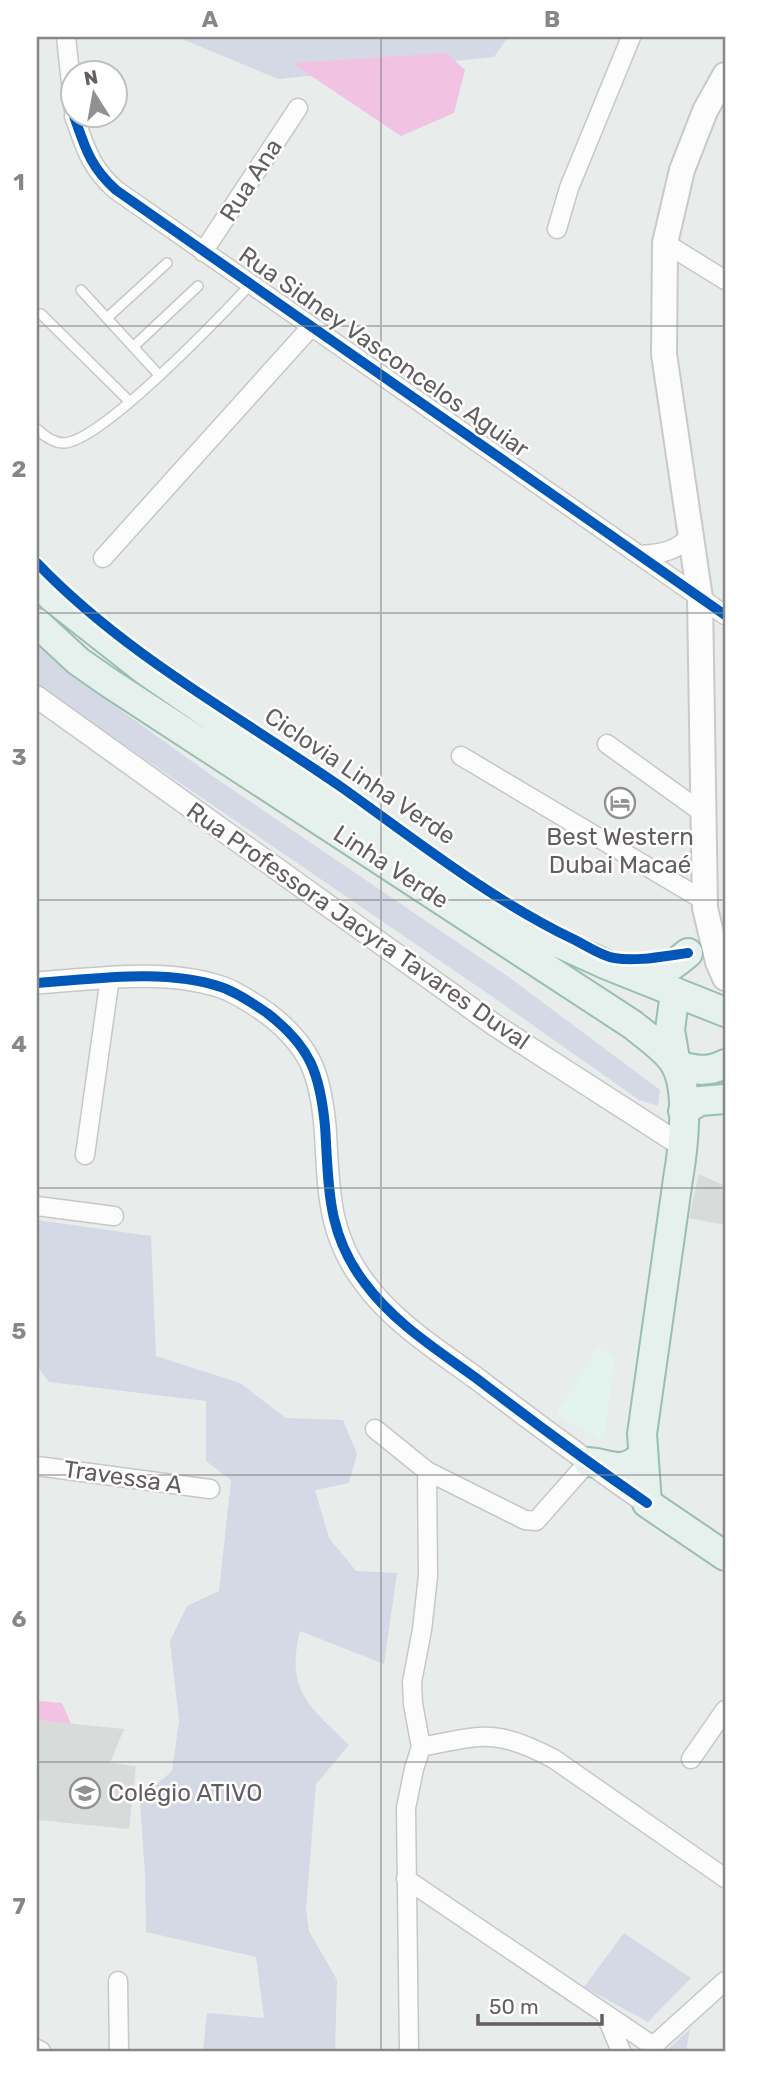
<svg xmlns="http://www.w3.org/2000/svg" width="762" height="2088" font-family="Rubik,sans-serif">
  <rect width="100%" height="100%" fill="#e8ecea"/>
  <!-- commercial -->
  <path fill="#e3f4ee" d="M597,1348L615,1356L604,1442L556,1414Z"/>
  <!-- education -->
  <path fill="#d7dcda" d="M699,1174L725,1186V1225L689,1218Z
    M37,1720L124,1729L110,1763L136,1766L129,1829L37,1820Z"/>
  <!-- green -->
  <path fill="#d5d9e6" d="M177,37H508L494,57L278,79Z
    M37,644L80,681L211,775L510,978L660,1090L658,1106L639,1100L490,995L37,685Z
    M37,1220L151,1236L156,1356L240,1383L286,1418L343,1420L357,1454L349,1483L315,1490L329,1538L356,1571L397,1573L384,1664L300,1631C285,1691 310,1707 349,1745L316,1784L306,1909L309,1931L337,1980L335,2051H203L207,2013L264,2018L256,1957L146,1932L145,1875L140,1799L172,1771L179,1721L170,1641L187,1606L219,1591L231,1480L206,1461V1401L49,1382L37,1366Z
    M624,1933L691,1978L648,2022L584,1987Z
    M690,2029L686,2051H666Z"/>
  <!-- water -->
  <path fill="#f1c2e2" d="M446,53L465,70L454,113L401,136L292,63Z
    M38,1701L62,1703L71,1724L37,1720Z"/>
  <g fill="none" stroke-linecap="round" stroke-linejoin="round">
    <!-- service casing -->
    <g stroke="#c7c7c7" stroke-width="12">
      <path id="service" d="M81,290L159,375
        M41,314L129,401
        M107,318L167,263
        M133,347L198,286
        M37,429C44,436 53,443 64,443C102,441 221,316 250,285"/>
    </g>
    <!-- minor casing -->
    <g stroke="#c7c7c7" stroke-width="21">
      <path id="minor" d="M66,37L74,111
        M74,116C85,147 90,167 116,190L725,615
        M557,229L569,188L631,37
        M665,243L725,280
        M203,252L298,108
        M639,555C660,554 677,552 692,534
        M103,558L311,327
        M607,744L703,813
        M461,756L705,901
        M85,1155L110,977
        M37,1206L114,1216
        M375,1429L427,1471L525,1520L536,1521L588,1462
        M37,1466L210,1489
        M421,1747C483,1735 496,1728 554,1759L725,1878
        M691,1759L725,1710
        M406,1879L653,2046
        M118,1981L119,2051
        M606,2016L621,2051
        M37,2049L41,2051
        M409,2051L406,1808L414,1769L421,1747L413,1704L412,1682L422,1630L428,1576L427,1471
        M650,2051L653,2046L725,1981"/>
    </g>
    <!-- tertiary casing -->
    <g stroke="#c7c7c7" stroke-width="24">
      <path id="tertiary" d="M37,697L496,1026L684,1147
        M37,983C95,979 165,968 221,987C236,992 254,1004 267,1013C310,1046 320,1073 325,1126C329,1185 326,1232 364,1282C393,1322 436,1349 476,1378C532,1421 589,1463 647,1503"/>
    </g>
    <!-- secondary casing -->
    <g stroke="#c9c9c9" stroke-width="28">
      <path id="secondary" d="M725,75L705,111L682,170L665,243L664,354L700,598L705,908L718,962L725,978"/>
    </g>
    <!-- trunk casing -->
    <g stroke="#99bfaf" stroke-width="32">
      <path id="trunk" d="M37,582L53,598L146,671L508,920L607,965L725,1012
        M37,623L78,661L108,682L633,1025C645,1035 670,1052 676,1066C690,1092 683,1150 678,1179L642,1434L647,1503L725,1556
        M634,972C661,975 668,970 688,953
        M675,992L670,1030L676,1065C694,1070 708,1073 725,1064
        M683,1111L700,1101L725,1099
        M588,1462C612,1464 622,1475 642,1456"/>
    </g>
    <!-- service -->
    <use href="#service" stroke="#fcfcfc" stroke-width="9"/>
    <!-- minor -->
    <use href="#minor" stroke="#fcfcfc" stroke-width="18"/>
    <!-- tertiary -->
    <use href="#tertiary" stroke="#fcfcfc" stroke-width="21"/>
    <!-- secondary -->
    <use href="#secondary" stroke="#fcfcfc" stroke-width="24"/>
    <!-- trunk -->
    <use href="#trunk" stroke="#e6f0ec" stroke-width="28"/>
    <!-- cycleway casing -->
    <g stroke="#fff" stroke-width="15">
      <path id="cycleway" d="M74,116C85,147 90,167 116,190L725,615
        M37,563C125,655 239,716 344,789C418,842 493,901 575,940C587,946 601,956 614,958C637,962 664,956 688,953
        M37,983C95,979 165,968 221,987C236,992 254,1004 267,1013C310,1046 320,1073 325,1126C329,1185 326,1232 364,1282C393,1322 436,1349 476,1378C532,1421 589,1463 647,1503"/>
    </g>
    <!-- cycleway -->
    <use href="#cycleway" stroke="#0057b8" stroke-width="10"/>
  </g>
  <!-- grid -->
  <path fill="none" stroke="#898688" stroke-width="2" stroke-opacity="0.55" d="M381,37V2051M37,326H725M37,613H725M37,900H725M37,1188H725M37,1475H725M37,1762H725"/>
  <!-- icons -->
  <defs>
    <g id="hotel-ring" transform="scale(1.575)"><circle r="9.5" fill="#fff" stroke="#929092" stroke-width="1.5"/><path d="M-6-4.5h1.5V1H6V5H4.5V3h-9V5H-6ZM-4 0a1.8 1.8 0 1 1 3.6 0ZM.5 0V-2.5h3Q6-2.5 6 0Z" fill="#929092"/></g>
    <g id="school-ring" transform="scale(1.575)"><circle r="9.5" fill="#fff" stroke="#929092" stroke-width="1.5"/><path d="M0-5L7-2L0 1L-7-2ZM-4 1L0 2.5L4 1V4Q0 6-4 4Z" fill="#929092"/></g>
  </defs>
  <g fill-rule="evenodd">
    <use href="#hotel-ring" x="620" y="803"/>
    <use href="#school-ring" x="85" y="1793"/>
  </g>
  <g text-anchor="middle" stroke-width="5" stroke-linejoin="round" paint-order="stroke">
    <!-- street labels -->
    <g font-size="24" fill="#645e62" stroke="#fff">
      <text transform="translate(251 180) rotate(-57)" y="8">Rua Ana</text>
      <text transform="translate(384 352) rotate(35)" y="8">Rua Sidney Vasconcelos Aguiar</text>
      <text transform="translate(360 776) rotate(34)" y="8">Ciclovia Linha Verde</text>
      <text transform="translate(391 867) rotate(33)" y="8">Linha Verde</text>
      <text transform="translate(358 926) rotate(35)" y="8">Rua Professora Jacyra Tavares Duval</text>
      <text transform="translate(123 1477) rotate(8)" y="8">Travessa A</text>
    </g>
    <!-- poi labels -->
    <g font-size="24" fill="#645e62" stroke="#fff">
      <text x="620" y="845">Best Western<tspan x="620" dy="28">Dubai Macaé</tspan></text>
      <text x="108" y="1801" text-anchor="start">Colégio ATIVO</text>
    </g>
  </g>
  <!-- border -->
  <rect width="762" height="2088" fill="none" stroke="#ffffff" stroke-width="77"/>
  <!-- north arrow -->
  <g transform="translate(94 94) rotate(349)"><circle r="33" fill="#ffffff" stroke="#c1bfc0" stroke-width="2"/>
  <path d="M0-5L12 26L0 18L-12 26Z" fill="#929092"/>
  <text y="-10" font-size="19" font-weight="bold" text-anchor="middle" fill="#645e62">N</text>
  </g>
  <!-- scale -->
  <path d="M478 2014v10h124v-10" fill="none" stroke="#645e62" stroke-width="3.5"/>
  <text x="489" y="2014" font-size="21" fill="#645e62" stroke="#ffffff" stroke-width="5" paint-order="stroke">50 m</text>
  <rect x="38" y="38" width="686" height="2012" fill="none" stroke="#898688" stroke-width="2.5"/>
  <g font-size="23" text-anchor="middle" font-weight="bold" fill="#898688">
    <text x="210" y="27">A</text>
    <text x="552" y="27">B</text>
    <text x="19" y="190">1</text>
    <text x="19" y="477">2</text>
    <text x="19" y="765">3</text>
    <text x="19" y="1052">4</text>
    <text x="19" y="1339">5</text>
    <text x="19" y="1627">6</text>
    <text x="19" y="1914">7</text>
  </g>
</svg>
